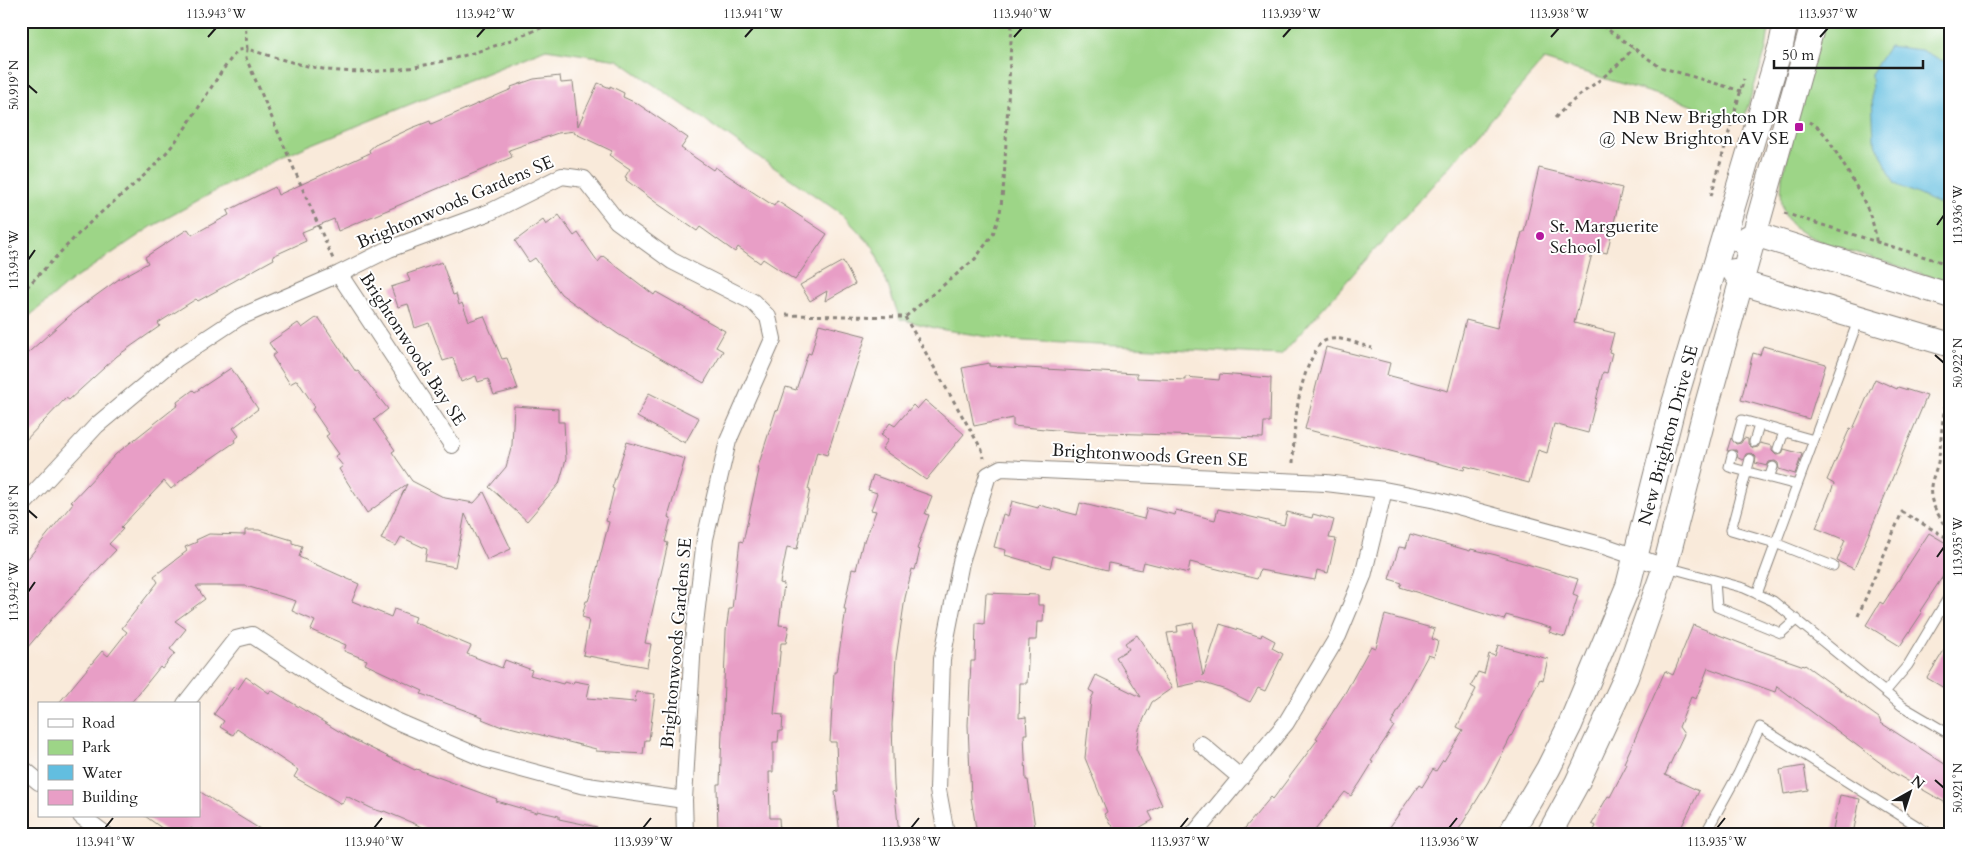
<svg xmlns="http://www.w3.org/2000/svg" width="1972" height="855" font-family="Cardo,serif">
  <rect width="100%" height="100%" fill="#fff"/>
  <filter id="ink" filterUnits="userSpaceOnUse"><feTurbulence type="fractalNoise" baseFrequency=".02" numOctaves="2"/><feDisplacementMap in="SourceGraphic" scale="10" xChannelSelector="R" yChannelSelector="G"/><feConvolveMatrix kernelMatrix="1 2 1 2 8 2 1 2 1" color-interpolation-filters="sRGB"/></filter>
  <filter id="wash" filterUnits="userSpaceOnUse"><feTurbulence type="fractalNoise" baseFrequency=".0096" numOctaves="4" result="noise"/><feDisplacementMap in="SourceGraphic" scale="20" xChannelSelector="R" yChannelSelector="G"/><feGaussianBlur stdDeviation="1.12" result="paint"/><feColorMatrix in="noise" values="0 0 0 0 0 0 0 0 0 0 0 0 0 0 0 0 0 1.4 0 .05"/><feComposite in="paint" operator="in"/></filter>
  <g filter="url(#wash)">
    <rect width="100%" height="100%" fill="#f9eada"/>
    <!-- green -->
    <path fill="#9dd587" stroke="#5c7852" d="M21,21H1770L1766,50L1743,121L1544,60L1281,355L1007,340L939,329L900,319L874,248L843,215L618,60L546,49L305,147L230,183L151,227L71,281L21,323Z
      M1823,21H1951V283L1820,241C1784,227 1779,214 1782,177Z"/>
    <!-- water -->
    <path fill="#62bee0" stroke="#3f6d7e" d="M1889,46L1921,50L1951,65V207L1939,204L1895,184L1874,139L1871,74Z"/>
    <g id="blocks">
      <!-- building -->
      <path fill="#e89ec6" d="M560,76L561,83L573,82L578,126L598,83L610,88V86L624,93L623,97L638,104L688,138L681,148L713,170L715,167L774,206L777,201L827,234L795,280L763,259L760,263L738,247L735,252L700,227L697,231L658,204L626,180L627,178L625,177L630,169L609,155L612,151L574,133L575,131L558,133L509,150L512,157L338,231L334,219L302,232L306,241L273,256L274,259L198,301L196,299L158,323L160,326L117,356L69,400L66,398L21,445V359L76,310L119,279L148,263L145,257L188,229L192,235L229,215L227,211L275,187L278,195L370,153L369,150L375,145L412,128L430,121L431,124L512,89L511,87L534,79Z
        M1539,168L1622,188L1607,253L1593,250L1574,323L1614,333L1609,352L1612,353L1607,373L1603,372L1588,433L1554,424L1547,453L1538,450L1529,483L1465,466L1464,470L1305,429L1326,347L1390,363L1387,375L1448,391L1466,320L1497,328L1522,232H1524Z
        M559,215L574,236L578,233L598,262L603,256L654,295L656,292L725,331L716,347L723,351L704,383L621,336L587,313L561,294L535,258L529,262L515,241L543,220L546,225Z
        M843,261L855,284L825,301L827,291L810,301L800,285Z
        M442,262L453,295L456,294L459,305L462,303L469,321L484,316L502,359L507,358L518,389L494,395L488,379L478,382L476,376L461,382L453,358L443,361L429,323L415,328L408,304L398,307L391,287L410,281L407,274Z
        M316,318H319L356,372L358,371L388,409L374,420L395,450L392,452L412,481L445,498L474,503L484,492L511,549L487,560L465,514L455,567L425,561L427,549L401,537L396,546L381,539L407,484L367,513L339,469L343,466L335,456L339,454L326,436L329,434L312,409L315,407L297,380L290,384L272,356L276,353L269,343L298,323L302,328Z
        M819,324L866,336L827,455L817,452L808,489L810,490L797,549L787,547L780,583L784,584L779,625L789,626L786,643H781L774,714L783,715L782,731H779L778,742H773V772H769L770,818H779L780,834L718,833L717,784H720L726,631L729,609H732L740,541L743,542L759,470H757L776,410L778,411L786,387L796,390L808,353L811,354Z
        M1763,346L1826,364L1809,419L1741,400L1753,353L1760,355Z
        M989,363V366L1137,374V378L1185,380V377L1219,380L1220,374L1271,378L1270,422H1264L1263,438L1077,432L1013,426V418L974,426L962,368Z
        M231,368L258,409L233,428L239,436L234,440L235,442L200,466L199,465L171,489L164,481L121,527L123,529L109,544L116,550L55,615L21,655V567L73,503L71,502L116,454L178,405L177,402L193,390L195,392Z
        M1875,379L1897,389L1898,387L1927,396L1854,569L1837,561L1845,540L1816,528L1834,484L1827,480L1850,428L1853,429Z
        M649,393L699,418L685,443L637,417Z
        M925,400L964,434L926,480L882,449L888,440L881,435L890,423L895,426L913,405L917,409Z
        M514,406L558,409V422H564L566,459L559,484L527,521L489,487L506,467L512,445Z
        M1731,438L1736,444L1741,443L1744,438L1748,439V444L1753,448L1758,447L1760,443L1772,446V451L1776,455L1782,454L1784,449L1802,454L1795,474L1779,469L1778,463L1775,461L1769,462L1767,466L1755,463L1756,457L1752,453L1746,454L1743,460L1738,458L1736,450L1727,451Z
        M627,442L685,459L668,517L671,518L665,542L668,543L645,643L651,644L647,667L583,655L589,619L582,617L586,601H588L591,592L609,522L606,521L614,489L612,488Z
        M873,475L932,496L925,514L929,515L917,549L920,550L915,570L912,569L905,598L896,658L892,725L894,785L899,834H840L835,792L838,791L836,742H830L834,672H836L846,609H844L852,569L856,570L863,541H865L876,511L871,510L877,493L868,490Z
        M1012,501L1038,508L1039,505L1077,515L1080,503L1144,519L1147,508L1175,515L1176,510L1215,520L1218,509L1284,525L1287,512L1312,518L1313,514L1334,520L1329,538L1336,539L1328,573L1317,570L1315,580L1260,570L1257,579L1190,562L1188,573L1144,562L1142,570L1109,563L1108,570L1053,556L1050,568L1005,555L1006,550L994,547L1003,514L1008,516Z
        M245,530H259L292,540V543L302,546L299,557L359,584L352,601L391,617L394,609L416,617L414,622L471,646L467,654L502,668L505,660L532,670L530,675L563,684L564,682L573,684L574,681L590,684L587,698L635,702L636,692L655,694L649,740H645L643,754L596,751V749L502,725V727L482,719L483,717L421,694L423,691L365,664L367,660L344,651L346,645L311,630L315,621L292,611L296,601L246,586H196L205,599L175,621L186,629L170,649L175,653L162,669L160,667L130,704H58L102,651L108,656L127,632L122,628L158,582L154,576L187,551L185,547L197,542L196,540L209,534L245,535Z
        M1929,533L1951,546V564L1920,611L1922,613L1900,646L1866,625L1880,602L1883,604Z
        M1410,534L1470,551L1471,549L1496,555L1578,579L1573,594L1578,596L1565,637L1549,632L1551,628L1506,615L1504,620L1400,587L1402,583L1389,579L1399,547L1406,548Z
        M986,593L1038,595V605H1044L1043,622H1037L1036,640H1029L1027,683H1020L1019,718L1026,717L1027,734H1024L1026,780H1028L1036,834H977L971,798L968,725L971,661H975L976,623L984,624Z
        M1385,615L1435,629L1432,639L1438,641L1434,657L1428,655L1391,724L1394,726L1371,761L1373,762L1360,783L1351,796L1345,792L1312,834H1240L1271,797L1273,799L1318,739L1316,738L1345,693L1371,646L1376,648Z
        M1193,623L1203,676L1220,624L1261,637L1262,634L1275,641L1272,648L1283,654L1265,691L1258,688L1250,702L1226,690L1201,682L1178,687L1167,633L1178,632L1177,626Z
        M1693,625L1758,650L1804,666L1805,665L1879,718L1881,723L1951,768V806L1894,773L1777,686L1775,692L1708,668L1696,699L1691,697L1679,727L1684,734L1665,775L1699,791L1678,834H1592L1596,826L1592,824L1608,796L1610,797L1627,764L1624,763L1665,671L1673,675Z
        M1137,635L1172,688L1152,702L1139,729L1136,749L1162,805L1149,812L1153,820L1128,834H1117L1104,814L1107,812L1085,758L1091,699L1094,693L1089,690L1096,675L1141,697L1116,657L1129,649L1125,643Z
        M1951,639V692L1927,678Z
        M1498,645L1548,659L1543,680L1540,679L1488,782L1456,834H1385L1419,785L1422,787L1433,769L1436,771L1443,760L1444,761L1463,730L1457,727L1476,689L1471,686L1478,672L1484,674L1489,654L1495,656Z
        M246,677L269,693L271,690L350,738L415,770L416,769L497,799L496,801L537,813V811L559,816V819L597,827L596,834H439L384,811L383,812L373,809L346,796L342,804L294,777L298,770L237,729L233,735L220,727L224,721L214,714L234,686L238,689Z
        M1804,766L1808,790L1784,794L1780,770Z
        M199,791L219,804L268,834H201L191,828L186,834H170L145,816H199Z
        M1840,795L1860,799L1853,834H1832Z"/>
    </g>
  </g>
  <g filter="url(#ink)">
    <use href="#blocks" fill-opacity="0" stroke="#8a837b" stroke-width="1"/>
    <g fill="none" stroke-linecap="round" stroke-linejoin="round">
      <!-- lane casing -->
      <g stroke="#8a837b" stroke-width="11">
        <path id="lane" d="M1737,438L1742,420L1814,440
          M1754,442L1759,425
          M1778,449L1784,432
          M1732,455L1729,467L1797,485
          M1750,459L1731,530L1775,543L1833,566
          M1769,478L1773,467
          M1667,567L1744,588L1773,601L1902,706L1951,735
          M1715,581L1717,607L1781,633L1797,619
          M1757,594L1859,318
          M1885,692L1908,665L1951,593
          M1705,834L1738,774L1760,727L1930,834"/>
      </g>
      <!-- street casing -->
      <g stroke="#8a837b" stroke-width="18">
        <path id="street" d="M339,274L452,445
          M21,507L97,425L176,359L238,318L339,274L389,249L490,212L562,176L584,179L617,221L672,261L753,302L768,317L773,339L728,441L705,539L693,641L684,800L685,834
          M185,704L236,639L252,635L336,690L394,720L485,759L581,785L684,800
          M1201,744L1241,778
          M21,767L39,782
          M81,816L105,834
          M946,834L938,790L942,659L961,562L988,475L1001,468L1326,483L1384,490L1436,500L1604,546L1665,567
          M1194,834L1286,723L1338,636L1363,576L1384,490"/>
      </g>
      <!-- secondary casing -->
      <g stroke="#8a837b" stroke-width="26">
        <path id="secondary" d="M1741,241L1755,234L1951,296
          M1734,271L1742,283L1951,345
          M1510,834L1548,769L1570,725L1628,586L1673,407L1781,45L1786,21
          M1549,834L1577,783L1626,677L1665,567L1704,415L1814,21"/>
      </g>
      <!-- path -->
      <path stroke="#8a837b" stroke-width="3" stroke-dasharray="4 4" stroke-linecap="butt" d="M245,21L247,49C274,57 301,66 329,70C406,79 487,52 557,21
        M1596,21L1660,67L1741,91
        M1555,118C1579,91 1612,76 1633,48
        M1809,122L1819,128L1827,137C1842,164 1877,213 1876,243
        M1711,196L1744,79
        M1784,213L1951,265
        M21,293C46,268 70,241 96,217C120,196 145,177 166,153C194,121 211,82 238,50L247,49L246,58L333,259
        M786,315L905,317L975,259L993,234L1000,213L1004,182L1012,21
        M905,317L982,450L984,458
        M1293,463C1294,423 1297,380 1319,345C1332,331 1357,344 1372,348
        M1949,539C1947,523 1933,512 1931,496C1929,484 1935,474 1938,462C1943,436 1940,415 1951,390
        M1858,616L1902,512L1951,540"/>
      <!-- lane -->
      <use href="#lane" stroke="#fff" stroke-width="9"/>
      <!-- street -->
      <use href="#street" stroke="#fff" stroke-width="16"/>
      <!-- secondary -->
      <use href="#secondary" stroke="#fff" stroke-width="24"/>
    </g>
  </g>
  <!-- ticks -->
  <path fill="none" stroke="#1c1c1c" stroke-width="2" d="M208,37L216,28M477,37L485,28M745,37L753,28M1014,37L1022,28M1283,37L1291,28M1551,37L1559,28M1820,37L1828,28M28,85L37,93M1937,225L1944,215M28,260L35,250M1935,355L1944,363M28,510L37,518M1937,557L1944,547M28,592L35,582M1935,780L1944,788M105,828L113,818M374,828L382,818M643,828L651,818M911,828L919,818M1180,828L1188,818M1449,828L1457,818M1717,828L1725,818"/>
  <!-- markers -->
  <g fill="#b5179e" stroke="#fff" stroke-width="2">
    <rect x="1794" y="122" width="10" height="10" rx="2.5"/>
    <circle cx="1540" cy="236" r="5"/>
  </g>
  <g text-anchor="middle" stroke-width="4" stroke-linejoin="round" paint-order="stroke">
    <!-- poi labels -->
    <g font-size="18" fill="#1c1c1c" stroke="#fff" text-anchor="end">
      <text x="1789" y="123">NB New Brighton DR<tspan x="1789" dy="21">@ New Brighton AV SE</tspan></text>
      <text x="1550" y="232" text-anchor="start">St. Marguerite<tspan x="1550" dy="21">School</tspan></text>
    </g>
    <!-- street labels -->
    <g font-size="18" fill="#1c1c1c" stroke="#fff">
      <text transform="translate(455 202) rotate(-23)" y="6">Brightonwoods Gardens SE</text>
      <text transform="translate(413 349) rotate(57)" y="6">Brightonwoods Bay SE</text>
      <text transform="translate(1668 435) rotate(-75)" y="6">New Brighton Drive SE</text>
      <text transform="translate(1150 455) rotate(3)" y="6">Brightonwoods Green SE</text>
      <text transform="translate(676 643) rotate(-85)" y="6">Brightonwoods Gardens SE</text>
    </g>
  </g>
  <!-- margin -->
  <rect width="1972" height="855" fill="none" stroke="#fff" stroke-width="55"/>
  <!-- legend -->
  <rect x="38" y="702" width="162" height="115" fill="#ffffff" stroke="#a4a4a4"/>
  <rect x="48" y="719" width="25" height="8" fill="#ffffff" stroke="#a4a4a4"/>
  <text x="82" y="728" font-size="15" fill="#1c1c1c">Road</text>
  <rect x="48" y="740" width="25" height="15" fill="#9dd587" stroke="#a4a4a4"/>
  <text x="82" y="752" font-size="15" fill="#1c1c1c">Park</text>
  <rect x="48" y="765" width="25" height="15" fill="#62bee0" stroke="#a4a4a4"/>
  <text x="82" y="778" font-size="15" fill="#1c1c1c">Water</text>
  <rect x="48" y="790" width="25" height="15" fill="#e89ec6" stroke="#a4a4a4"/>
  <text x="82" y="802" font-size="15" fill="#1c1c1c">Building</text>
  <!-- north arrow -->
  <g transform="translate(1910 792) rotate(39)" stroke="#ffffff" stroke-width="4" paint-order="stroke">
  <path d="M0-4L9 19L0 12L-9 19Z" fill="#1c1c1c"/>
  <text y="-8" font-size="14" font-weight="bold" text-anchor="middle" fill="#1c1c1c">N</text>
  </g>
  <!-- scale -->
  <path d="M1774 60v8h149v-8" fill="none" stroke="#1c1c1c" stroke-width="2.5"/>
  <text x="1782" y="60" font-size="15" fill="#1c1c1c" stroke="#ffffff" stroke-width="4" paint-order="stroke">50 m</text>
  <rect x="28" y="28" width="1916" height="800" fill="none" stroke="#1c1c1c" stroke-width="2"/>
  <g font-size="12" text-anchor="middle" fill="#1c1c1c">
    <text x="216" y="18">113.943°W</text>
    <text x="485" y="18">113.942°W</text>
    <text x="753" y="18">113.941°W</text>
    <text x="1022" y="18">113.940°W</text>
    <text x="1291" y="18">113.939°W</text>
    <text x="1559" y="18">113.938°W</text>
    <text x="1828" y="18">113.937°W</text>
    <text transform="translate(14 85) rotate(-90)" y="4">50.919°N</text>
    <text transform="translate(1958 215) rotate(-90)" y="4">113.936°W</text>
    <text transform="translate(14 260) rotate(-90)" y="4">113.943°W</text>
    <text transform="translate(1958 363) rotate(-90)" y="4">50.922°N</text>
    <text transform="translate(14 510) rotate(-90)" y="4">50.918°N</text>
    <text transform="translate(1958 547) rotate(-90)" y="4">113.935°W</text>
    <text transform="translate(14 592) rotate(-90)" y="4">113.942°W</text>
    <text transform="translate(1958 788) rotate(-90)" y="4">50.921°N</text>
    <text x="105" y="846">113.941°W</text>
    <text x="374" y="846">113.940°W</text>
    <text x="643" y="846">113.939°W</text>
    <text x="911" y="846">113.938°W</text>
    <text x="1180" y="846">113.937°W</text>
    <text x="1449" y="846">113.936°W</text>
    <text x="1717" y="846">113.935°W</text>
  </g>
</svg>
